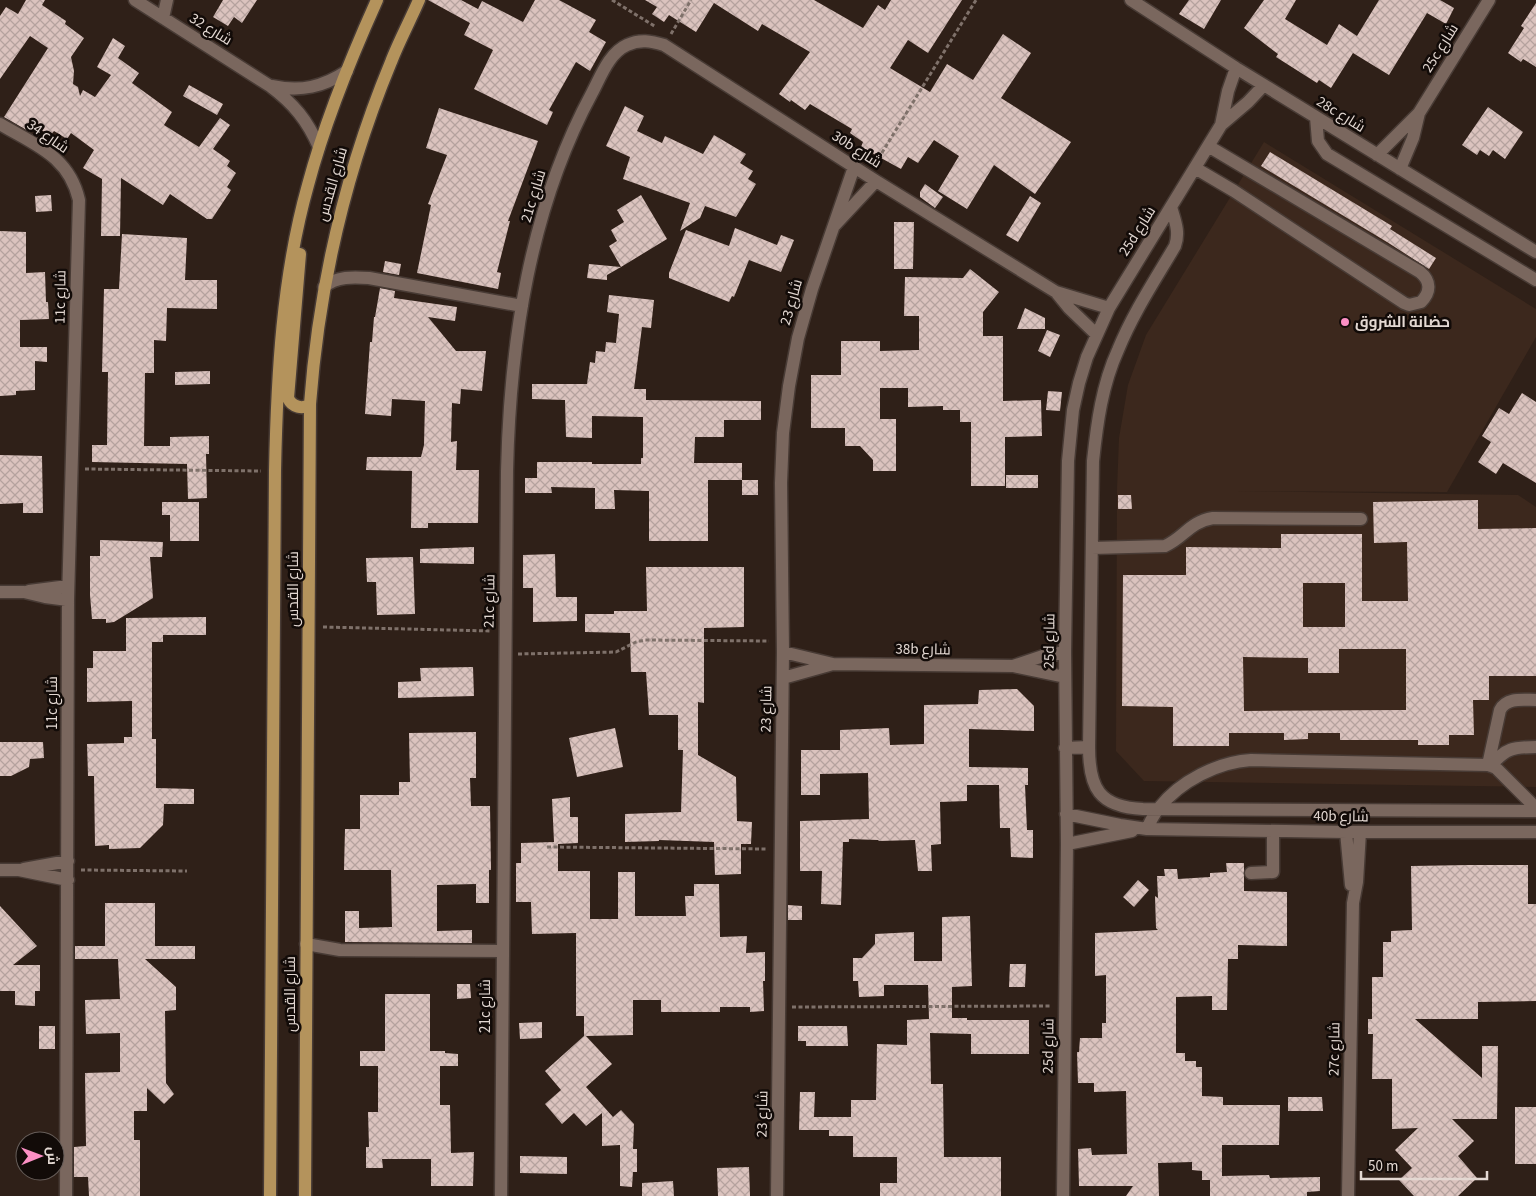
<svg xmlns="http://www.w3.org/2000/svg" width="1536" height="1196" font-family="'Source Sans 3',Cairo,sans-serif">
  <defs>
    <pattern id="building-cross-hatch" width="8" height="8" patternUnits="userSpaceOnUse" patternTransform="scale(1.25)"><rect width="8" height="8" fill="#dbc3be"/><path d="M0 0l8 8M0 8l8-8" fill="none" stroke="#b5a29e"/></pattern>
  </defs>
  <rect width="100%" height="100%" fill="#2f2018"/>
  <!-- built -->
  <path fill="#3c281d" d="M1264,142L1536,309V337L1447,492L1232,491L1518,495L1536,507V787L1144,781L1116,751L1117,490L1119,438L1128,385L1146,335Z"/>
  <!-- building -->
  <path fill="url(#building-cross-hatch)" fill-rule="evenodd" d="M26,0H45L42,5L66,21L65,24L84,38L71,57L74,71L73,84L78,87L80,96L83,90L95,97L111,75L97,67L113,38L125,46L118,58L139,73L132,83L172,112L164,125L199,147L220,118L230,125L213,149L230,161L227,166L236,173L227,187L231,190L212,219H207L170,194L163,205L121,178L120,236H101L102,179L83,168L94,150L71,133L67,139L54,131L50,136L34,125L30,132L4,117L48,48L30,36L0,79V16L6,7L18,14Z
    M223,0H257L242,23L234,17L228,26L213,17Z
    M428,0H461L478,9L482,1L523,22L535,0H559L596,20L589,32L606,42L590,71L576,62L549,110L553,112L547,125L474,89L493,50L464,35L470,23Z
    M645,0H814L863,28L878,5L885,10L891,0H962L928,53L908,40L890,68L930,92L947,64L973,80L1003,34L1031,53L1001,98L1071,142L1035,194L994,165L967,209L938,191L959,156L934,140L918,163L908,157L901,169L861,147L863,142L850,133L852,129L810,104L805,110L791,100L790,102L779,94L810,52L762,24L758,31L714,3L696,32L669,15L664,22L652,14L657,7Z
    M1189,0H1221L1204,29L1179,14Z
    M1264,0H1296L1285,19L1327,45L1339,24L1357,36L1379,0H1440L1454,8L1446,24L1427,13L1389,75L1353,53L1331,88L1319,80L1317,83L1276,57L1278,54L1244,28Z
    M1536,3V67L1523,59L1521,62L1508,53L1524,28L1521,26Z
    M189,85L223,104L217,115L183,96Z
    M625,106L644,116L637,131L662,143L665,136L703,154L714,135L746,154L740,163L753,171L748,179L756,184L736,217L705,206L700,218L680,231L690,203L623,179L630,157L606,146Z
    M1488,107L1523,132L1505,159L1493,150L1489,156L1480,150L1477,155L1462,145Z
    M439,108L538,141L508,221H510L497,272L501,273L498,289L417,273L431,205L428,204L447,155L426,148Z
    M1270,152L1392,226L1390,229L1436,258L1429,269L1387,242L1261,166Z
    M925,184L943,197L935,208L920,197V192Z
    M51,195L52,211L36,212L35,196Z
    M641,195L667,239L621,267L609,246L617,241L611,230L624,222L617,210Z
    M1030,196L1041,203L1018,242L1006,235Z
    M894,222H914L913,269H894Z
    M735,228L777,245L781,235L794,240L781,272L749,260L734,297L732,296L729,302L669,278V273L686,230L729,246Z
    M0,231L26,232V273L45,272L46,302H48L49,319L20,320V347H47V362L35,361V390L16,391V395L0,396Z
    M122,234L187,238L185,280H217V309L167,308L166,341L154,340V373H145L144,446H170V437L209,436V454H206L207,498L188,499L187,464L92,462V445H107L108,372H102L104,289H119Z
    M385,261L401,264L399,275L383,272Z
    M589,264L621,267L607,275V280L587,278Z
    M970,269L999,292L983,312V336H1003V401L1041,400L1042,436L1005,437V486H971V422H960V410H943V406L908,407V388H880V419H896V471H873V460L860,446H845V428H811V375H841V341H880V351L919,350V316H904L905,277L963,278Z
    M380,288L395,291L394,298L457,307L455,321L428,317L456,351H486L482,391L461,389L460,404L452,403L451,442L457,441L456,470H479L478,523H428V528H411L412,471L366,470L367,457H421L424,445L425,401L392,399L391,416L365,414L370,342H372L374,317H375Z
    M609,295L654,300L651,328L642,327L634,389H646V400L761,401V420H724V437H695L694,463H742V480H708V541H649V491L614,490L615,509H595V488L551,487L552,493H525V478H537V462H592V464H641V458H643V417L592,416V438L566,437L565,400L532,399V384H587L590,362L595,363L596,351L605,352L606,342L616,343L619,314L607,312Z
    M1025,308L1045,318V329H1017Z
    M1047,330L1060,335L1050,357L1038,351Z
    M210,371V384L175,385V372Z
    M1048,391L1062,392L1060,411L1046,410Z
    M1522,393L1536,402V483L1503,463L1496,474L1478,462L1491,442L1482,436L1499,408L1509,414Z
    M0,455L42,456L43,513H23V503L0,504Z
    M1006,475H1038V488H1006Z
    M742,480H758V495H742Z
    M1118,495H1131L1132,509H1118Z
    M1478,500V529L1536,528V676H1489V700H1473L1474,735H1449V745H1418V740H1340V733H1308V739L1284,740V733H1229V746H1173V707L1122,706L1123,575H1186V547L1281,548V534H1362V601H1408L1407,542L1374,543L1373,502ZM1303,583H1345V627H1303ZM1339,649H1406V710L1244,711L1243,657L1308,658V673H1339Z
    M162,502H199V541H170V515H162Z
    M100,540L163,542L162,557H150L153,598L114,622L106,623V619H92L90,595V556H100Z
    M474,547V564L420,563V549Z
    M555,554L556,597H577V621L533,622V588H523V555Z
    M413,557L415,614L377,615L376,582H367L366,558Z
    M646,567H744V627L704,628V703L698,702V755L736,777L737,821L752,822L751,844H741V874L715,875L714,842L659,840V841L625,842V814L681,812L683,750H678V715H649L646,672H631L630,633L585,632V614H614V611H647Z
    M206,617V635H163V642H152V739H156V788L194,789V804H164L163,825L140,848L109,849V845L95,846L94,776H88L87,744L124,743V737H132V701L87,702V668H93V651H126V618Z
    M473,667L474,696L398,698V682L421,681L420,668Z
    M1017,689L1034,706V731L969,729V767L1028,768V785H1025L1027,830H1033V858L1011,857L1010,828H1000L999,785H967V801L940,802L941,844L931,845L932,871H918L915,840L879,841L878,840L849,839V842H843L841,905L821,904L822,871H800V821L869,819L868,773L820,774V795H801V750H840V730L889,728L890,745L924,744V705L978,704L979,690Z
    M615,728L623,767L577,777L569,738Z
    M476,732V778H470L471,806H490L491,870H489V903H476V884L437,885V931L472,930V943L345,942V911H359V928L392,927L391,870H344L345,829H360V795H399V782H410L409,733Z
    M0,742H43L44,758L30,759L29,767L11,776H0Z
    M570,797V817H578V843L558,844V871H590V919H618V872H635V916H686L685,896H694V884H719L720,937L747,936L746,953L765,952V981H763L764,1011L750,1012V1007H720V1012H661V1000H633V1035L586,1036L612,1064L586,1087L613,1117L621,1110L634,1124L633,1149H637V1172H633L632,1187L620,1186V1145L602,1146V1113L586,1126L574,1113L562,1124L545,1104L561,1090L545,1071L584,1036V1016H576V933L532,934L531,902H516V863H521V843L554,842L552,799Z
    M1226,863H1244V891L1287,892V946L1238,945V959H1228L1227,1010H1212V996L1176,997V1053H1185V1061H1196V1067H1202V1096L1223,1097V1105H1280L1279,1145H1222V1176L1269,1175L1270,1178L1320,1177V1191L1307,1192V1196H1210V1180H1202V1171L1192,1170V1162L1158,1163L1159,1196H1126L1133,1186H1079L1078,1149L1091,1148L1092,1155L1127,1154L1126,1091L1094,1092V1083H1078L1077,1052H1079L1080,1038H1102V1023H1106V975L1095,976V933L1158,930L1156,928L1155,896L1158,898L1157,876H1165L1164,869H1177L1178,879L1210,877V873L1227,872Z
    M1469,865H1528V904H1536V1001L1478,1002V1019H1415L1482,1078V1046H1498L1497,1119H1452L1474,1141L1458,1156L1477,1178L1458,1196H1414L1399,1180L1412,1168L1395,1150L1418,1128L1392,1129V1079H1372L1373,1034H1368V1019H1372V977H1383V942H1391V931L1412,930L1411,866Z
    M1138,880L1149,890L1134,907L1123,897Z
    M105,903H155V946H195V959H145L176,987V1010L165,1011L166,1083L174,1094L164,1104L147,1088V1111H134V1140H140V1196H89L88,1177H74V1147L86,1146L85,1073L120,1072V1033L86,1034L85,1000L120,999L118,959H75V946H105Z
    M788,905L802,906V920H788Z
    M0,906L37,946L13,965H40V991H35V1006L15,1005V991H0Z
    M970,916L972,986L952,987V1018H967V1020H1029V1054H971V1034L930,1033L931,1084H943L944,1157H1001V1196H880V1183H897V1157H853V1136H829V1130H799L800,1092H815L814,1117H851V1100H876L877,1044L907,1045V1020L929,1019L928,985H884V996L859,997L858,981H853V958H862L875,944V934L914,932V961H942V917Z
    M1010,964H1026L1025,987H1009Z
    M457,984H470L471,998L457,999Z
    M385,994H430V1051H445V1053L458,1054V1066H440V1105H450L451,1153L474,1152L473,1186H431V1159H382L383,1168H366V1147H369L368,1112H378V1066H360V1051H385Z
    M542,1022V1038L520,1039L519,1023Z
    M39,1026H55V1049H39Z
    M798,1026H847L848,1046H806V1041H798Z
    M1288,1097H1322L1323,1111H1288Z
    M1515,1107H1536V1164H1515Z
    M520,1156L567,1157V1174L520,1173Z
    M749,1167L750,1196H718L717,1168Z
    M673,1181L674,1196H642V1183Z"/>
  <g fill="none" stroke-linecap="round" stroke-linejoin="round">
    <!-- minor casing -->
    <g stroke="#483b35" stroke-width="15">
      <path id="minor" d="M135,0L270,86C294,104 307,120 319,147
        M1131,0L1236,68L1536,252
        M163,18L167,0
        M273,86C301,92 323,87 347,71
        M1316,117L1318,141L1327,154L1536,280
        M0,124C35,145 69,156 79,200L68,600L66,1196
        M1221,125L1248,102L1264,85
        M1377,155L1419,113L1489,0
        M1195,168L1234,191L1404,303L1409,305L1421,302C1431,292 1431,281 1420,272L1208,146
        M1400,169L1413,138L1419,113
        M1171,207C1175,221 1180,232 1175,246C1155,280 1133,313 1118,350C1102,385 1097,423 1093,461L1089,747C1089,788 1099,807 1143,809L1536,811
        M835,225L876,181
        M324,287C336,276 354,277 369,278L522,306
        M1056,292L1069,308L1096,334
        M1092,548L1165,546C1185,537 1189,522 1213,518L1361,519
        M29,591L68,586
        M0,592H24L45,597L68,600
        M783,652L833,664L1013,666L1065,677
        M1013,666L1043,656L1065,652
        M783,678L833,664
        M1065,748L1089,747
        M1488,765L1500,710C1507,697 1523,700 1536,700
        M1491,766C1505,748 1514,747 1536,747
        M1066,814L1120,825L1147,829L1346,832H1536
        M1147,829C1150,822 1154,814 1159,808C1180,781 1218,762 1251,760L1488,765L1496,768L1536,808
        M1346,832L1351,885
        M1067,844L1132,831
        M24,869L68,861
        M0,870H19L68,880
        M1251,873L1273,872V831
        M306,944L340,950L502,951
        M501,1196L507,471C510,341 530,208 592,93C601,76 609,53 627,45C640,39 651,41 664,45L876,181L1056,292L1109,308
        M777,1196L783,652L781,483L783,433L789,386L798,338L812,289L854,167
        M1063,1196L1067,844L1065,652L1068,461L1073,410L1079,383L1087,357L1109,308L1221,125L1228,91L1236,68
        M1348,1196L1353,903L1357,882L1360,832"/>
    </g>
    <!-- major casing -->
    <g stroke="#483b35" stroke-width="15">
      <path id="major" d="M300,254L288,398C292,407 303,410 310,404
        M270,1196L275,471C277,375 282,277 308,185C325,121 350,60 377,0
        M305,1196L310,404C319,284 345,173 391,62C399,41 410,21 419,0"/>
    </g>
    <!-- path -->
    <path stroke="#7f716a" stroke-width="3" stroke-dasharray="4 2.5" stroke-linecap="butt" d="M612,0L656,27
      M671,34L691,0
      M875,164L976,0
      M85,469L261,471
      M323,627L491,631
      M518,654L616,652L636,642L645,640L769,641
      M547,847L768,849
      M81,870L187,871
      M792,1007L1051,1006"/>
    <!-- minor -->
    <use href="#minor" stroke="#7a675e" stroke-width="12"/>
    <!-- major -->
    <use href="#major" stroke="#b4935c" stroke-width="12"/>
  </g>
  <!-- markers -->
  <circle fill="#fb8fc4" stroke="#120b08" stroke-width="2" cx="1345" cy="322" r="5"/>
  <g text-anchor="middle" stroke-width="5" stroke-linejoin="round" paint-order="stroke">
    <!-- street labels -->
    <g font-size="15" fill="#e3d8d2" stroke="#120b08">
      <text transform="translate(211 29) rotate(32)" y="5">شارع 32</text>
      <text transform="translate(1440 48) rotate(-58)" y="5">25c شارع</text>
      <text transform="translate(1341 114) rotate(32)" y="5">28c شارع</text>
      <text transform="translate(48 136) rotate(35)" y="5">شارع 34</text>
      <text transform="translate(857 149) rotate(33)" y="5">30b شارع</text>
      <text transform="translate(332 184) rotate(-74)" y="5">شارع القدس</text>
      <text transform="translate(533 196) rotate(-73)" y="5">21c شارع</text>
      <text transform="translate(1137 231) rotate(-58)" y="5">25d شارع</text>
      <text transform="translate(60 297) rotate(-89)" y="5">11c شارع</text>
      <text transform="translate(791 302) rotate(-74)" y="5">شارع 23</text>
      <text transform="translate(293 589) rotate(-90)" y="5">شارع القدس</text>
      <text transform="translate(489 601) rotate(-89)" y="5">21c شارع</text>
      <text transform="translate(1049 641) rotate(-89)" y="5">25d شارع</text>
      <text transform="translate(923 649) rotate(1)" y="5">38b شارع</text>
      <text transform="translate(52 703) rotate(-90)" y="5">11c شارع</text>
      <text transform="translate(766 709) rotate(-89)" y="5">شارع 23</text>
      <text transform="translate(1341 816) rotate(1)" y="5">40b شارع</text>
      <text transform="translate(290 994) rotate(-90)" y="5">شارع القدس</text>
      <text transform="translate(485 1006) rotate(-90)" y="5">21c شارع</text>
      <text transform="translate(1048 1046) rotate(-89)" y="5">25d شارع</text>
      <text transform="translate(1334 1049) rotate(-89)" y="5">27c شارع</text>
      <text transform="translate(762 1114) rotate(-89)" y="5">شارع 23</text>
    </g>
    <!-- poi labels -->
    <g font-size="15" font-weight="bold" fill="#e3d8d2" stroke="#120b08" text-anchor="start">
      <text x="1355" y="327">حضانة الشروق</text>
    </g>
  </g>
  <!-- north arrow -->
  <g transform="translate(40 1156) rotate(89)"><circle r="24" fill="#120b08" stroke="#665d59"/>
  <path d="M0-4L9 19L0 12L-9 19Z" fill="#fb8fc4"/>
  <text y="-8" font-size="14" font-weight="bold" text-anchor="middle" fill="#e3d8d2">ش</text>
  </g>
  <!-- scale -->
  <path d="M1361 1171v8h126v-8" fill="none" stroke="#e3d8d2" stroke-width="2.5"/>
  <text x="1368" y="1171" font-size="15" fill="#e3d8d2" stroke="#120b08" stroke-width="4" paint-order="stroke">50 m</text>
</svg>
